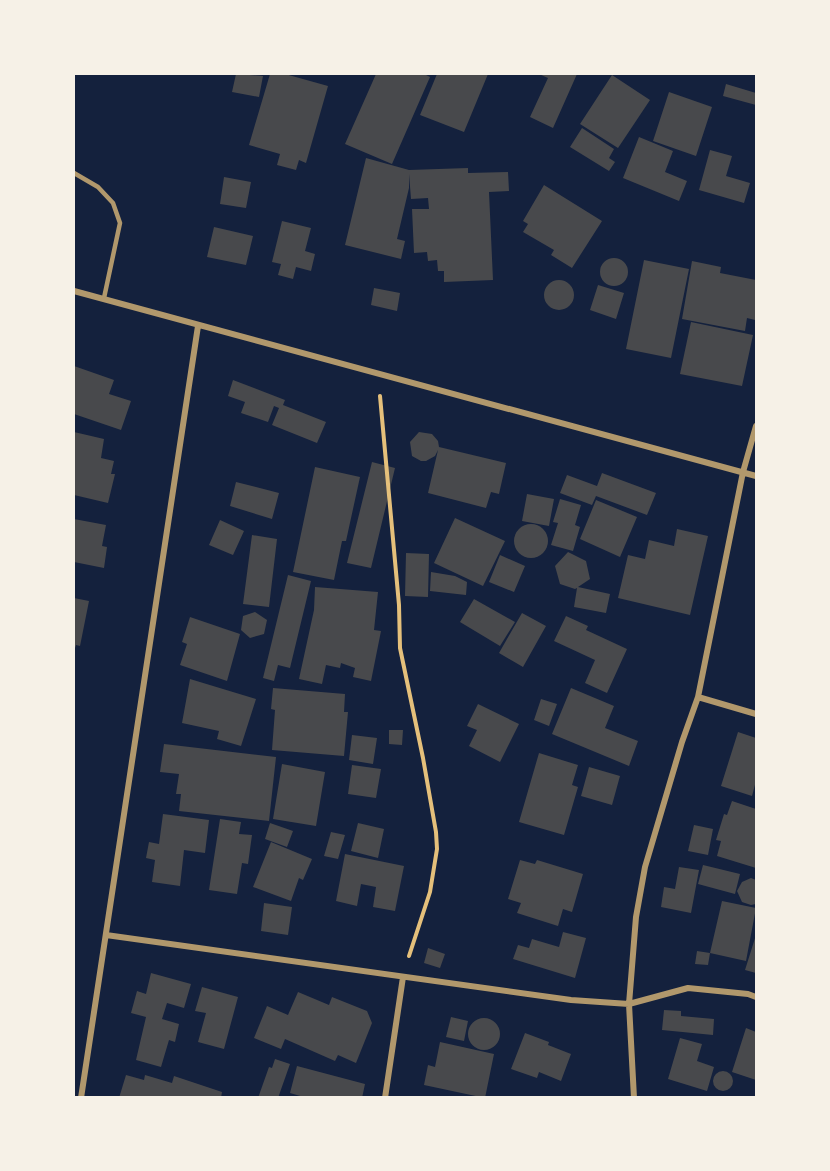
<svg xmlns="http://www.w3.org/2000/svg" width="830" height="1171" font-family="'Times New Roman',serif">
  <rect width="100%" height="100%" fill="#14213d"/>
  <!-- building -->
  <path fill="#48494c" d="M236,74L263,76L259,97L232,92Z
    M270,74H285L328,86L306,163L299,160L296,170L277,165L280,154L249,145Z
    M376,74H426V75L430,77L392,164L345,144Z
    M437,74H488L464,132L420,115Z
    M539,74H577L553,128L530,117L548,78Z
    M612,75L650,100L618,148L580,124Z
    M726,84L756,93V105L723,96Z
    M669,92L712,107L696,156L653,141Z
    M582,128L614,149L609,158L615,162L609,171L570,147Z
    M639,137L673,151L665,172L687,181L679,201L623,178Z
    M710,150L732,156L726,176L750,183L744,203L699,190Z
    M366,158L409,170L468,168V173L508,172L509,191L489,192L493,280L444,282V271H438L437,260L428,261L427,252L414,253L412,209H429L428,198L411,199L409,174V188L397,239L405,241L401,259L345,245Z
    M224,177L251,182L246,208L220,204Z
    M544,185L602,221L572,268L551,255L554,250L523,232L528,224L523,221Z
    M282,221L311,228L305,251L315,254L311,271L296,267L293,279L278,275L281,264L272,262Z
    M214,227L253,236L246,265L207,257Z
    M600 272a14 14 0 1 1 28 0a14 14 0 1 1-28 0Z
    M644,260L689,269L671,358L626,349Z
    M692,261L721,267L720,273L756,280L755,320L747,318L745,331L682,319Z
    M544 295a15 15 0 1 1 30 0a15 15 0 1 1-30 0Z
    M598,285L624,293L616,319L590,310Z
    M374,288L400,293L397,311L371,305Z
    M691,322L753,335L742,386L680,374Z
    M74,366L114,380L109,394L131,401L121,430L74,414Z
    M233,380L285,400L283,405L326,422L317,443L272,425L279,408L274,406L268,422L241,413L245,402L228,396Z
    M74,432L104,439L101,458L114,461L111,474H115L108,503L74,495Z
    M419,432L432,434L438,441L439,447L506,463L499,494L491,492L486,508L428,493L438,450L435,456L426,461H421L412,456L410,442Z
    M372,462L395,468L371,568L347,563Z
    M315,467L360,477L346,541H342L334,580L293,572Z
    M602,473L656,493L647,515L596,496L592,505L560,493L567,475L597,486Z
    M236,482L279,493L272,519L230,506Z
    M527,494L554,499L549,526L522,521Z
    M560,499L581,505L575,525L580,527L573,551L551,545L558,523L553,522Z
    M596,500L637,517L620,557L580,539Z
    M455,518L505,541L483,586L434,563Z
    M74,519L106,525L102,546L107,547L104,568L74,562Z
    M220,520L244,531L233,555L209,545Z
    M514 541a17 17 0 1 1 34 0a17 17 0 1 1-34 0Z
    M677,529L708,536L690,615L618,598L628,555L645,559L649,540L674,546Z
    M252,535L277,539L269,607L243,604Z
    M568,552L586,561L590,579L578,587L610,594L606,613L574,607L577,588L575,589L560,584L555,566Z
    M406,553L429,554L428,597L405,596Z
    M500,555L525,566L514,592L489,582Z
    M431,572L455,576L467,582L466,595L430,591Z
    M288,575L311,581L290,668L278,665L274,681L263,678Z
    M315,587L378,592L374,630L381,631L371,681L353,677L355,668L341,663L340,668L326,665L322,684L299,679L314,610Z
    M74,598L89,601L80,646L76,645L74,651Z
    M474,599L515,622L500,646L460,622Z
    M255,612L267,620L264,634L250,638L241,630L243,616Z
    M522,613L546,626L523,667L499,653Z
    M566,616L588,626L586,630L627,649L607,693L585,683L595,660L554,641Z
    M190,617L240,634L227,681L180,665L187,644L182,642Z
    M190,679L256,699L241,746L217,739L219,731L182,723Z
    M273,688L345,694L344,712H348L344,756L272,750L275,710L271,709Z
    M571,688L614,706L605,728L638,741L629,766L552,734Z
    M541,699L557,704L549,726L534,720Z
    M478,704L519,724L500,762L469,746L477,730L467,726Z
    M389,730H403L402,745L389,744Z
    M738,732L756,738V781L752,796L721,786Z
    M352,735L377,738L373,764L349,760Z
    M164,744L276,757L269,821L179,811L181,794H176L179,774L160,772Z
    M539,753L578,765L572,785L578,787L564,835L519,822Z
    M282,764L325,772L316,826L273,819Z
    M352,765L381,769L376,798L348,794Z
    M589,767L620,776L612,805L581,796Z
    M732,801L756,809V868L717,856L721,841L716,840L724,814L727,815Z
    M163,814L209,820L205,853L184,850L180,886L152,882L155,860L146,858L149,842L159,844Z
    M220,819L241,822L239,834L252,835L248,864L242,863L237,894L209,890Z
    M270,823L293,831L287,847L265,839Z
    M358,823L384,829L378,858L351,851Z
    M694,825L713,829L708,855L688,851Z
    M331,832L345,835L338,859L324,856Z
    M271,842L312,859L303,880L299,878L291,901L253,887Z
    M345,854L404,866L395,911L373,907L376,887L361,884L357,906L336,901Z
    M520,860L535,864L537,860L583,874L572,912L563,909L558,926L517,913L521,903L508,899Z
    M703,865L740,874L735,894L698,884Z
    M679,867L699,870L691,913L661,907L664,887L675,889Z
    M751,878L756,880V904L751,905L742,902L737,891L742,882Z
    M722,901L756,908L746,961L710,953Z
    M264,903L292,907L288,935L261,931Z
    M563,932L586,938L575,978L513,959L518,945L529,948L532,939L559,947Z
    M756,935V973L745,970Z
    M428,948L445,954L440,968L424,963Z
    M697,951L710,953L708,965L695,964Z
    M151,973L191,984L184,1008L167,1003L162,1019L179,1024L175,1042L169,1040L161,1067L136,1060L146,1017L131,1013L137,991L146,994Z
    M202,987L238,997L224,1049L198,1042L206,1013L195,1011Z
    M298,992L329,1005L332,997L367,1011L372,1023L356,1063L338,1055L335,1061L285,1039L281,1049L254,1038L267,1006L288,1015Z
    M664,1010L681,1011V1016L714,1019L713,1035L662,1030Z
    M451,1017L468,1021L464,1041L446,1037Z
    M468 1034a16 16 0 1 1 32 0a16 16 0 1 1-32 0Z
    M746,1028L756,1032V1080L732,1072Z
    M525,1033L549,1042L548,1045L571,1054L561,1081L539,1072L537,1078L511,1069Z
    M680,1038L702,1044L697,1061L714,1067L707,1091L668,1079Z
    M440,1042L494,1054L485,1098L424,1085L428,1065L435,1067Z
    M275,1059L290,1064L278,1098H258L269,1067L272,1068Z
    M297,1066L365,1084L362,1098H307L290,1093Z
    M713 1081a10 10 0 1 1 20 0a10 10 0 1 1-20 0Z
    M126,1075L144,1080L145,1075L172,1083L174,1076L222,1092L221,1098H119Z"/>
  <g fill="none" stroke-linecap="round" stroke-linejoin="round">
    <!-- path -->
    <path stroke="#e5c07b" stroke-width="4" d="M380,396L399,605L400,648L423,758L436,832L437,849L430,892L409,956"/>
    <!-- service -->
    <path stroke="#b1986c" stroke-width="4.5" d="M74,173L98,187L113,203L120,223L104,298"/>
    <!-- minor -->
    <path stroke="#b1986c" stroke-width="6" d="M74,291L756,476
      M698,697L756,714
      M106,935L571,1000L629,1004L688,988L748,994L756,997
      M81,1098L198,326
      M385,1098L403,977
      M634,1098L629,1004L636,917L645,867L682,742L698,697L743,472L756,426"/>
  </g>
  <!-- border -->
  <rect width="830" height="1171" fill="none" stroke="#f6f1e7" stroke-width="150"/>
</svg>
